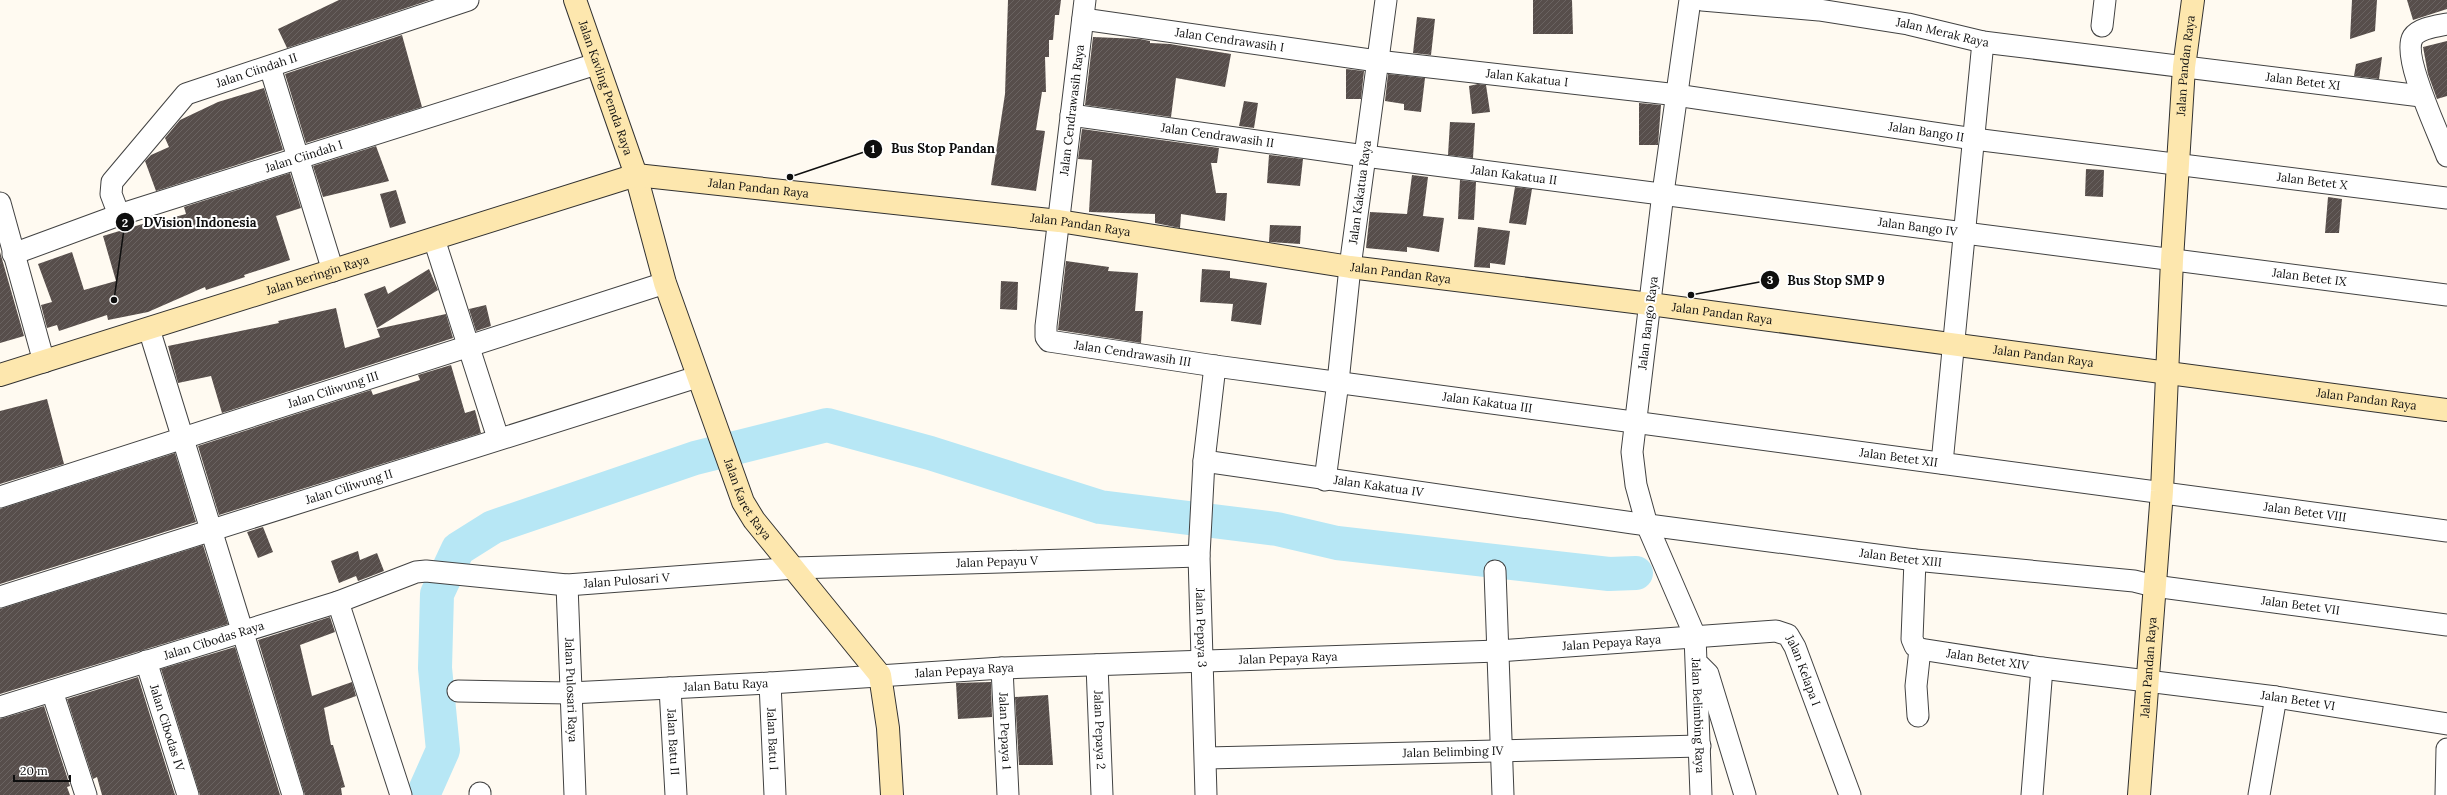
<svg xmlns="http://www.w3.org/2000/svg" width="2447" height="795" font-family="Lora,serif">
  <defs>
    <pattern id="building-hatch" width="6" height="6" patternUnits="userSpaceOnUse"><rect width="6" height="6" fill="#574e4b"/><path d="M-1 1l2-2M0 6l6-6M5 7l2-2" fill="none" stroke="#6a6361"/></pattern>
  </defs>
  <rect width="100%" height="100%" fill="#fffaf1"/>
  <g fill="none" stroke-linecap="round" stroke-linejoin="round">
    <!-- river -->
    <path stroke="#b7e7f5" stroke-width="34" d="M423,795L443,750L435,668L437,594L458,549L493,527L695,458L827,425L930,453L1100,507L1277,529L1337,543L1609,574L1636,573"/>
  </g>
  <!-- building -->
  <path fill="url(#building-hatch)" d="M339,0H430L287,48L278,29Z
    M1008,0H1061L1059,15H1055L1053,40H1049V57H1045L1046,92H1042L1036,130L1045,131L1036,191L991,185L1005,94Z
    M1533,0H1572L1573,34H1533Z
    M2352,0H2377L2375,31L2350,39Z
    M2407,0H2447V9L2413,20Z
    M1417,17L1435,19L1431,55L1413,53Z
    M402,35L422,107L306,143L285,74Z
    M1093,37L1140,39L1150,41V43L1170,44L1231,54L1225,87L1176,78L1171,117L1085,105Z
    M2447,41V96L2437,99L2428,74L2423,47Z
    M2382,57L2379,79L2354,76L2356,64Z
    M1346,69L1364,71L1361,99H1346Z
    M1388,74L1425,78L1421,112L1404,110V104L1385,101Z
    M1478,84L1486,85L1490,112L1472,114L1469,86Z
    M264,88L283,150L156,191L145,161L151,155L169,147L165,138L180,120L218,102Z
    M1244,101L1258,103L1254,128L1239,126Z
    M1639,103L1661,105L1658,145H1639Z
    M1450,122L1475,123L1473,158L1448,155Z
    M1082,129L1219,148L1217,163H1211L1216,193H1227L1225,221L1181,214L1180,228L1155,223V214L1089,212L1092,160L1078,159Z
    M376,146L389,181L323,197L313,166Z
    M1269,155L1303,159L1300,186L1267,183Z
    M2086,169L2104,170L2103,197L2085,196Z
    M290,173L301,208L276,216L290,260L244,275L245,277L206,290L205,287L148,312L108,320L107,315L59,331L57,325L47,328L41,305L52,302L38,264L72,252L84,290L116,281L103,236L149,222V224L186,214L184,207Z
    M1412,175L1428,177L1423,216L1444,218L1439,252L1407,247V252L1366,248L1370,212L1407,214Z
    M1460,180L1476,182L1474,220L1458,219Z
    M1515,187L1532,189L1526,225L1509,223Z
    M396,190L406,223L390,228L380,194Z
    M2328,197L2342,199L2339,233H2325Z
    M1270,225L1301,226L1300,244L1269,242Z
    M1478,227L1510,231L1505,265L1490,263V268L1474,267Z
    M0,252L24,336L0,343Z
    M1066,261L1109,267L1108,271L1138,273L1135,311H1143L1141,343L1058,330Z
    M429,269L438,290L377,328L364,294L385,286L388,294Z
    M1202,269L1230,271V278L1267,283L1261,325L1231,321L1233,304L1200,302Z
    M1001,281L1018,282L1017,310L1000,309Z
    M486,305L491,326L476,331L469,309Z
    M336,308L345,348L380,337L377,329L446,314L453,338L222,413L211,376L178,383L168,346L279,323L278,321Z
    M451,365L465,413L475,410L481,433L219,515L198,446L371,390L373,395L420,380L418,375Z
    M47,399L64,464L0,484V411Z
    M175,453L196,522L0,584V509Z
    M263,527L273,552L258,558L247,532Z
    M203,545L228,624L0,694V609Z
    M358,551L360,560L377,553L384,571L358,581L356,576L339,583L331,561Z
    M330,617L335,632L300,645L312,696L352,682L356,696L324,708L331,745H333L345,787L341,788L342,795H305L258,640Z
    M235,647L280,795H200L161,669Z
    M138,677L175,795H102L97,777L93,779L67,699Z
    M991,682L992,717L958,719L956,683Z
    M1048,695L1053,765H1019L1015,697Z
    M44,706L70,786L67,787L70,795H0V719Z"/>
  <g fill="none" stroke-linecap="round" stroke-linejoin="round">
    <!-- street casing -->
    <g stroke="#424242" stroke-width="23">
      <g id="street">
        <path id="s1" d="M1085,0L1046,326V337L1049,341L1215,366L2447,531"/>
        <path id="s2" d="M1690,0L1663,193L1632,452L1636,485L1647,525L1695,636L1701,795"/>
        <path id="s3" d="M1702,0L1819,10L1908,24L1983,42L2421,96"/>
        <path id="s4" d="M1083,19L1377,61L1669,94L1974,139L2447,198"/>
        <path d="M2447,24C2437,26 2419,28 2413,37C2401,56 2439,134 2447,156"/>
        <path d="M2102,26L2105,0"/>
        <path d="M270,67L333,271"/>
        <path id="s5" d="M1071,115L1365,156L2447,295"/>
        <path d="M0,203L44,362"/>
        <path id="s6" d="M119,215L111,194L112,182L186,94L468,0"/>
        <path d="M434,239L498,438"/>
        <path id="s7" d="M13,254L119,215L596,64"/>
        <path d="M149,329L293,795"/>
        <path id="s8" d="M1215,366L1204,461L1633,523L1915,560L2134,581L2154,586L2447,625"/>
        <path id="s9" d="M1204,461L1199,556L1206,795"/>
        <path d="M1942,463L1983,42"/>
        <path id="s10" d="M1325,480L1338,382L1350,267L1386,0"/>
        <path id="s11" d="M0,497L665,283"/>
        <path id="s12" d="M1915,560L1912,639L1915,646L1920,649L2042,668L2276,697L2447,724"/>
        <path d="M1495,571L1503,795"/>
        <path id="s13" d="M567,585L575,795"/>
        <path id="s14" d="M0,597L697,377"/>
        <path d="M338,602L401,795"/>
        <path id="s15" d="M146,661L188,795"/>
        <path id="s16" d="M1097,665L1102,795"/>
        <path d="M1700,666L1708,674L1745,795"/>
        <path id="s17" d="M1002,668L1008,795"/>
        <path id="s18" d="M770,683L775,795"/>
        <path id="s19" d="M670,688L676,795"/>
        <path d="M52,691L86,795"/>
        <path id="s20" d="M458,691L570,693L770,683L1002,668L1498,651L1776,631L1788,635L1795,647L1850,795"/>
        <path id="s21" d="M0,707L338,602L416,572L426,571L567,585L795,568L1199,556"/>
        <path d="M1918,716L1916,686L1920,649"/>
        <path id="s22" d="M1206,758L1700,746"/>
        <path d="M480,793V795"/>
        <path d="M2032,795L2042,668"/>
        <path d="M2259,795L2276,697"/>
        <path d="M2446,795L2447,749"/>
      </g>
    </g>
    <!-- secondary casing -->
    <g stroke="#313131" stroke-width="24">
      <g id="secondary">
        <path id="s23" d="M575,0L636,175L665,283L743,502L754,520L880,675L888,728L892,795"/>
        <path id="s24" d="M0,375L636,175L1059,221L1350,267L1650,304L2447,410"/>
        <path id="s25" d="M2139,795L2162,491L2172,260L2184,67L2193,0"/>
      </g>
    </g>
    <!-- street -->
    <use href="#street" stroke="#fff" stroke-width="21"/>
    <!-- secondary -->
    <use href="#secondary" stroke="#fde7ae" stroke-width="22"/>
  </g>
  <g text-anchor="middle" stroke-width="4" stroke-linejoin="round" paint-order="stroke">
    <!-- street labels -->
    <g font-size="12" fill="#0f0f0f" stroke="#fff">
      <text dy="4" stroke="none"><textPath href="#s3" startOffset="243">Jalan Merak Raya</textPath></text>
      <text dy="4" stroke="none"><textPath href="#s4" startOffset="148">Jalan Cendrawasih I</textPath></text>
      <text dy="4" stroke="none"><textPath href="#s25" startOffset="731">Jalan Pandan Raya</textPath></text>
      <text dy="4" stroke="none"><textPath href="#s6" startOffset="224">Jalan Ciindah II</textPath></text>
      <text dy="4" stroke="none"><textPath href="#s4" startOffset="448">Jalan Kakatua I</textPath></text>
      <text dy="4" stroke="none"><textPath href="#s3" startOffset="607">Jalan Betet XI</textPath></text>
      <text dy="4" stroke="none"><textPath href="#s23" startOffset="93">Jalan Kavling Pemda Raya</textPath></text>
      <text transform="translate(1072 110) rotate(-83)" y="4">Jalan Cendrawasih Raya</text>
      <text dy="4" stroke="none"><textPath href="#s4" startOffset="851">Jalan Bango II</textPath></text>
      <text dy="4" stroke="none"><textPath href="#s5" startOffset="148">Jalan Cendrawasih II</textPath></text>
      <text dy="4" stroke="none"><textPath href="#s7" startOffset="307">Jalan Ciindah I</textPath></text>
      <text dy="4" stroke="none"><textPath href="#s5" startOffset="447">Jalan Kakatua II</textPath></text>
      <text dy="4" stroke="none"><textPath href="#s4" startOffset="1240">Jalan Betet X</textPath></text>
      <text dy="4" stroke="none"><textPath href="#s24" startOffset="790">Jalan Pandan Raya</textPath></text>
      <text dy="4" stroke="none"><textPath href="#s10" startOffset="290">Jalan Kakatua Raya</textPath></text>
      <text dy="4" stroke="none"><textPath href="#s24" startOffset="1114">Jalan Pandan Raya</textPath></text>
      <text dy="4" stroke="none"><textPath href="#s5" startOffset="854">Jalan Bango IV</textPath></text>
      <text dy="4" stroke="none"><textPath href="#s24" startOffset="1438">Jalan Pandan Raya</textPath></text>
      <text dy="4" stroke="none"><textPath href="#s24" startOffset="333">Jalan Beringin Raya</textPath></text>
      <text dy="4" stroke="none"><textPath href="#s5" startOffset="1249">Jalan Betet IX</textPath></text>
      <text dy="4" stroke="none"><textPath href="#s24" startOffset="1762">Jalan Pandan Raya</textPath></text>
      <text transform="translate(1648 323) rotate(-83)" y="4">Jalan Bango Raya</text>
      <text dy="4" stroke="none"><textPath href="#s1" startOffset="429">Jalan Cendrawasih III</textPath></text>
      <text dy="4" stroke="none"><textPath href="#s24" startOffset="2086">Jalan Pandan Raya</textPath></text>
      <text dy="4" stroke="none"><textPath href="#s11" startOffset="350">Jalan Ciliwung III</textPath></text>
      <text dy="4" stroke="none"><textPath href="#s24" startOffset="2412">Jalan Pandan Raya</textPath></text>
      <text dy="4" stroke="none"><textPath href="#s1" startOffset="787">Jalan Kakatua III</textPath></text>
      <text dy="4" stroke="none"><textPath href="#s1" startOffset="1202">Jalan Betet XII</textPath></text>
      <text dy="4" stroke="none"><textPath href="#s14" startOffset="366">Jalan Ciliwung II</textPath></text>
      <text dy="4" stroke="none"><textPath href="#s8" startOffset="272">Jalan Kakatua IV</textPath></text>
      <text dy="4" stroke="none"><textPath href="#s23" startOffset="529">Jalan Karet Raya</textPath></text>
      <text dy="4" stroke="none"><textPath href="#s1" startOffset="1612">Jalan Betet VIII</textPath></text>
      <text dy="4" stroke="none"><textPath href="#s8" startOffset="799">Jalan Betet XIII</textPath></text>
      <text dy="4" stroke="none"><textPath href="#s21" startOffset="1020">Jalan Pepayu V</textPath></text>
      <text dy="4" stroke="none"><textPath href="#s21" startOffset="649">Jalan Pulosari V</textPath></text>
      <text dy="4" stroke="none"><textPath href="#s8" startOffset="1202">Jalan Betet VII</textPath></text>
      <text dy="4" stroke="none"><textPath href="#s9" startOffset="167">Jalan Pepaya 3</textPath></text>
      <text dy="4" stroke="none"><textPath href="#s21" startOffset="224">Jalan Cibodas Raya</textPath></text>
      <text dy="4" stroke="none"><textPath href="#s20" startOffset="1155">Jalan Pepaya Raya</textPath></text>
      <text dy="4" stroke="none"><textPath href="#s20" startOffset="831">Jalan Pepaya Raya</textPath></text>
      <text dy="4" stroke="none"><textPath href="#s12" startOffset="161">Jalan Betet XIV</textPath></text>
      <text dy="4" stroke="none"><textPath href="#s25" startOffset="128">Jalan Pandan Raya</textPath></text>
      <text dy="4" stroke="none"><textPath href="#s20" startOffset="507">Jalan Pepaya Raya</textPath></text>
      <text dy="4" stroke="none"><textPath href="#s20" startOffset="1371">Jalan Kelapa I</textPath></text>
      <text dy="4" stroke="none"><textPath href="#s20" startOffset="268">Jalan Batu Raya</textPath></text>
      <text dy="4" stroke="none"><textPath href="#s13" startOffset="105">Jalan Pulosari Raya</textPath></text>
      <text dy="4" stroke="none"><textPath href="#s12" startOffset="474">Jalan Betet VI</textPath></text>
      <text dy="4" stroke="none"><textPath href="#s2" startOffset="731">Jalan Belimbing Raya</textPath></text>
      <text dy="4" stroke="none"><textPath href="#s15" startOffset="70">Jalan Cibodas IV</textPath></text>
      <text dy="4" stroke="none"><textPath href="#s16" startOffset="65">Jalan Pepaya 2</textPath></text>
      <text dy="4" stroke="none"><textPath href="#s17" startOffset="63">Jalan Pepaya 1</textPath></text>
      <text dy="4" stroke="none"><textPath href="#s18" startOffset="56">Jalan Batu I</textPath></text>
      <text dy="4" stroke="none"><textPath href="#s19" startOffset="54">Jalan Batu II</textPath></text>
      <text dy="4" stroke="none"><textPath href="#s22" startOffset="247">Jalan Belimbing IV</textPath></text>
    </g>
  </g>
  <!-- callouts -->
  <path fill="none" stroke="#0f0f0f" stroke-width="1.5" d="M790 177L873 149M114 300L125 222M1691 295L1770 280"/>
  <g fill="#0f0f0f" stroke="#fff" stroke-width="1.5">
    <circle cx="790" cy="177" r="4"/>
    <circle cx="114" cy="300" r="4"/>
    <circle cx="1691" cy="295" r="4"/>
    <circle cx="873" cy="149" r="10"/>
    <circle cx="125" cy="222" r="10"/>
    <circle cx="1770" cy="280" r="10"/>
  </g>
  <g font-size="12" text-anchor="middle" font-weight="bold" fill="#fff">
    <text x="873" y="153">1</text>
    <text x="125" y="227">2</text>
    <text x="1770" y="284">3</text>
  </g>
  <g font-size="13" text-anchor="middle" font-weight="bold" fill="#0f0f0f" stroke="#fff" stroke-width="4" stroke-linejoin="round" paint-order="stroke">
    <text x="943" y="153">Bus Stop Pandan</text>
    <text x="200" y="227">DVision Indonesia</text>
    <text x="1836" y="285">Bus Stop SMP 9</text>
  </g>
  <!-- scale -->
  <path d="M14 775v6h56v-6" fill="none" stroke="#0f0f0f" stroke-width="2"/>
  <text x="20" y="775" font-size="12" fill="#0f0f0f" stroke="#ffffff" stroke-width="3" paint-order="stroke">20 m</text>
</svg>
